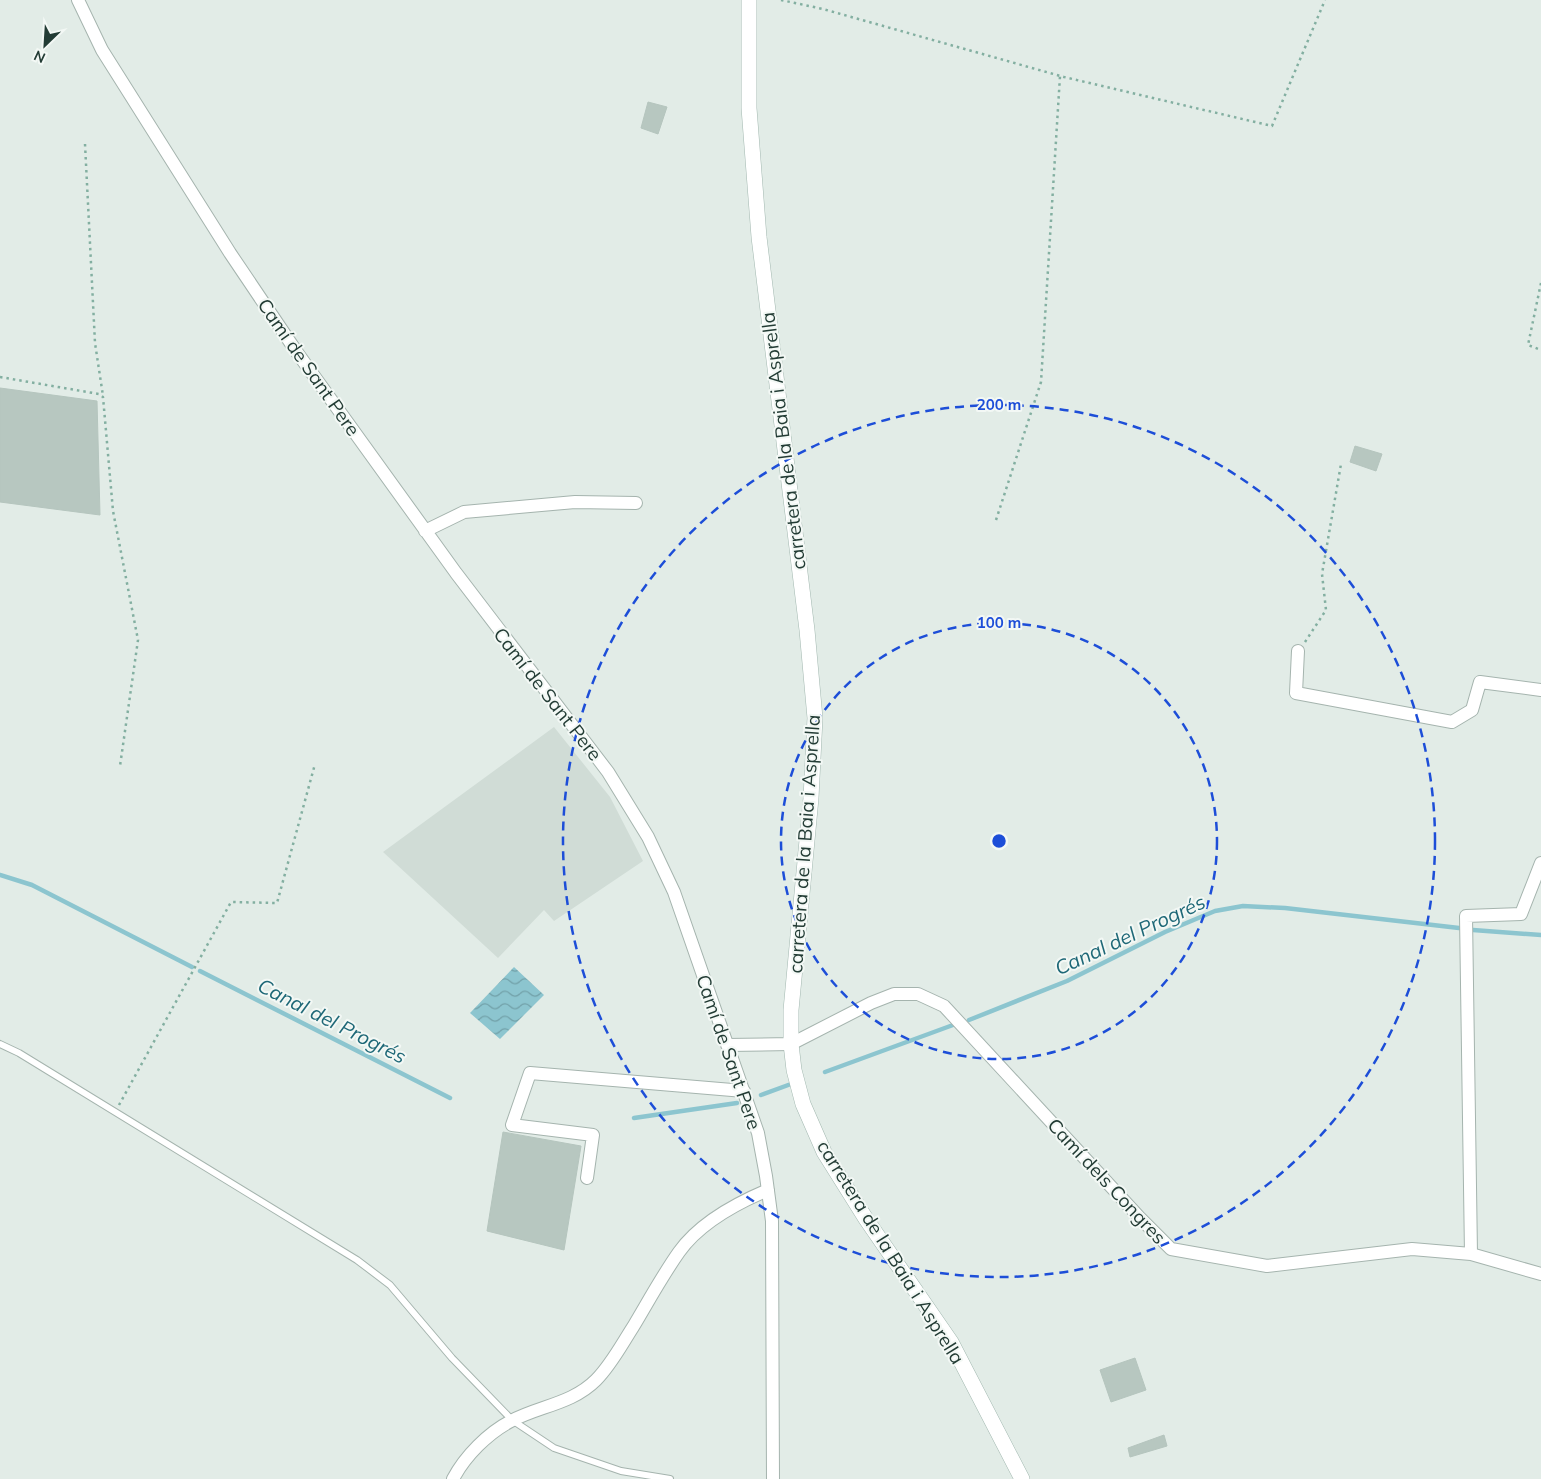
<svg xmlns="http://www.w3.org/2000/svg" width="1541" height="1479" font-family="Mulish,sans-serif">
  <defs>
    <pattern id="water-waves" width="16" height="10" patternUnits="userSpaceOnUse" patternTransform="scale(1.25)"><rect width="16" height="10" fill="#8cc5cf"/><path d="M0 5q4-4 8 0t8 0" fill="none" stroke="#72a1a9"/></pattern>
  </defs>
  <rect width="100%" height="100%" fill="#e2ece7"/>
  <!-- built -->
  <path fill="#d0dcd6" d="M554,727L610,797L643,861L554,921L544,910L498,958L383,852Z"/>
  <!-- water -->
  <path fill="url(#water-waves)" d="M514,967L544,995L500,1039L470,1013Z"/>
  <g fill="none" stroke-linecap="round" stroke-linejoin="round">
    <!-- stream -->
    <path stroke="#8cc5cf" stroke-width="4.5" d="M0,875L32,885L192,967
      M1473,930L1541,935
      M200,971L450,1098
      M969,1020L1067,981L1165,932L1215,911L1243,906L1285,908L1459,928
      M825,1072L953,1025
      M761,1095L791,1084
      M634,1118L737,1103"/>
  </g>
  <!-- building -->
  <path fill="#b7c7c0" stroke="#b5c5be" d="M648,102L667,107L658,134L641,128Z
    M0,388L97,401L100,515L0,502Z
    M1355,446L1382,454L1376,471L1350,462Z
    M503,1132L581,1146L564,1250L487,1231Z
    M1135,1358L1146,1390L1111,1402L1100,1370Z
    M1164,1435L1167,1446L1130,1457L1128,1448Z"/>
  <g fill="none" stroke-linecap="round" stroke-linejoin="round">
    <!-- service casing -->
    <g stroke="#a5b4ae" stroke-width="8">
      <path id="service" d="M0,1044L19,1053L357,1260L390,1285L452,1358L512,1420L554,1448L621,1471L670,1479"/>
    </g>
    <!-- minor casing -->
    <g stroke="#a5b4ae" stroke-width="14">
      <path id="minor" d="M78,0L102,50L230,253L296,351L456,573L608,772L648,837L674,892L758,1133L766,1176L772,1221L773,1479
        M425,531L464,512L575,502L636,503
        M1298,651L1296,693L1452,722L1472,710L1480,682L1541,690
        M727,1045L791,1044L871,1003L894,994H918L944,1006L1140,1218L1171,1249L1267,1266L1412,1249L1471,1254L1541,1274
        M587,1178L593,1135L512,1125L530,1073L744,1091
        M1471,1254L1466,916L1521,914L1541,863
        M453,1479C465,1456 488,1433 511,1421C539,1406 572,1404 596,1380C611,1365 622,1344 633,1327C648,1302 662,1276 679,1252C699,1224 737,1203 768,1190"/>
    </g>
    <!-- secondary casing -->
    <g stroke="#a1b7af" stroke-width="16">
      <path id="secondary" d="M749,0V108L759,237L807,630L815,718L811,798L791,1010V1044L794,1070L803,1104L824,1152L866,1219L951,1342L1022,1479"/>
    </g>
    <!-- path -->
    <path stroke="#83afa1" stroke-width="2.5" stroke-dasharray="2.5 4" stroke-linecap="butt" d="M781,0L823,9L1064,77L1272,126L1325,0
      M85,144L95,343L103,396
      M1541,283L1528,345L1541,350
      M0,377L99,394L103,397L113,511L138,640L120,766
      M996,520L1041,382L1060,76
      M1305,642L1326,610L1322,574L1341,464
      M119,1105L231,902L277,903L315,764"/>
    <!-- service -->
    <use href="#service" stroke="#fff" stroke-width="6"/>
    <!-- minor -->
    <use href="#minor" stroke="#fff" stroke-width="12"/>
    <!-- secondary -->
    <use href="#secondary" stroke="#fff" stroke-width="15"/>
  </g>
  <!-- distance rings -->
  <g fill="none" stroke="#1d4ed8" stroke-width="2.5" stroke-dasharray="9 6">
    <circle cx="999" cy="841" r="218"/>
    <circle cx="999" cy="841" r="436"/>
  </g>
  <g text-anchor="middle" stroke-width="4" stroke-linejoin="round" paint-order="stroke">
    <!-- street labels -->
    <g font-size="19" fill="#233c35" stroke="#f3f8f5">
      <text transform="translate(309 367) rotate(55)" y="7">Camí de Sant Pere</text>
      <text transform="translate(783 441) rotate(-97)" y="7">carretera de la Baia i Asprella</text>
      <text transform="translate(548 694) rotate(52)" y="7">Camí de Sant Pere</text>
      <text transform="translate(804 844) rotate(-86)" y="7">carretera de la Baia i Asprella</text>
      <text transform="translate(729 1052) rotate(71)" y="7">Camí de Sant Pere</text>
      <text transform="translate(1107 1181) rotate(47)" y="7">Camí dels Congres</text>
      <text transform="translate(891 1252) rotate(58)" y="7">carretera de la Baia i Asprella</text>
    </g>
    <!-- water labels -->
    <g font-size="20" font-style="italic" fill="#1e6877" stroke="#f3f8f5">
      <text transform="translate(1130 935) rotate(-25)" y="7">Canal del Progrés</text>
      <text transform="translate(332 1021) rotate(27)" y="7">Canal del Progrés</text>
    </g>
  </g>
  <circle cx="999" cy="841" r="8" fill="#1d4ed8" stroke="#f3f8f5" stroke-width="2.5"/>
  <g font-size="15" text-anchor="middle" font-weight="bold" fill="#1d4ed8" stroke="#f3f8f5" stroke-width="4" stroke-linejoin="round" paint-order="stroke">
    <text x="999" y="410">200 m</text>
    <text x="999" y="628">100 m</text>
  </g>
  <!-- north arrow -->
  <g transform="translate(45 45) rotate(205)" stroke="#f3f8f5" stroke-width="4" paint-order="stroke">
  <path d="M0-4L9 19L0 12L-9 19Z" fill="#233c35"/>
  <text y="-8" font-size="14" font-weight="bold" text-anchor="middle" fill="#233c35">N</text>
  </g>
</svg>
